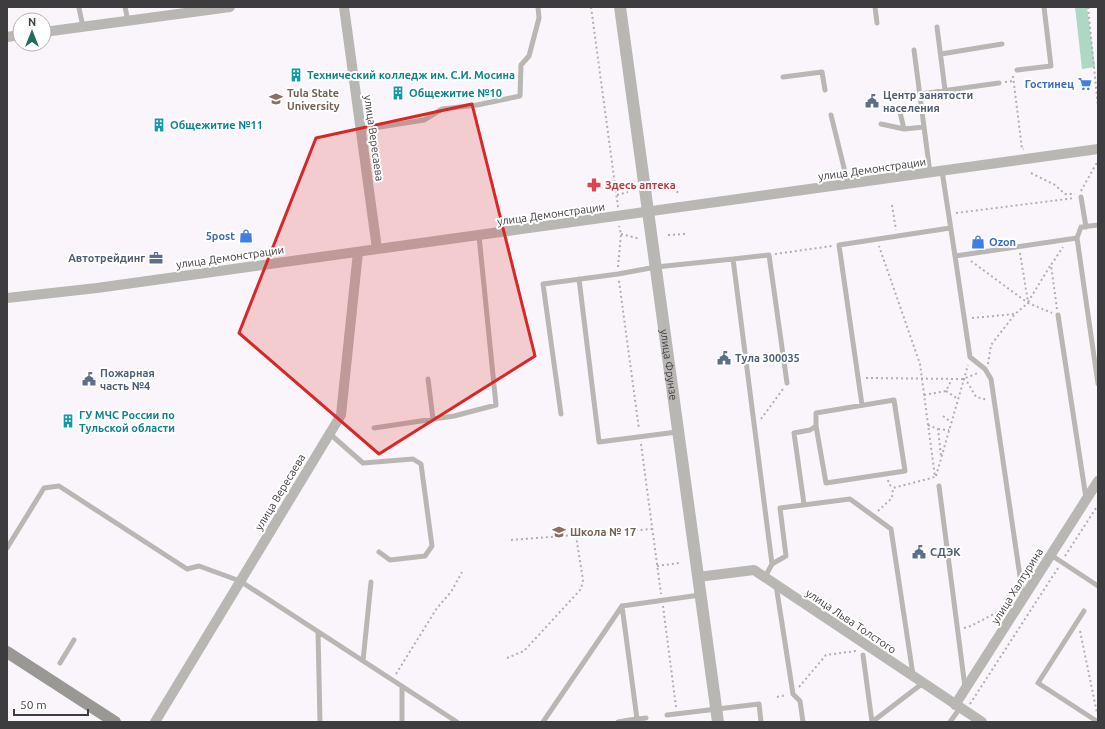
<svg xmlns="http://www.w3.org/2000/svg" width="1105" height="729" font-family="Ubuntu,sans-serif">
  <rect width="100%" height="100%" fill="#faf5fb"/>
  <!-- green -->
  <path fill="#afd8c4" d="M1075,7H1087L1095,67L1082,69Z"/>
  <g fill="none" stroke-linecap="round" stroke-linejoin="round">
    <!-- path -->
    <path stroke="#b1aeb2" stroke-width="2" stroke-dasharray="2 3" stroke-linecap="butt" d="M591,7L618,207
      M1088,7L1098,107
      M1013,76L1022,149H1024
      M1005,82L1014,81
      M1031,173L1055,185L1065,194H1075
      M667,188L680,193
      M1081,191L1096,164H1098
      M617,195L628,192
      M892,205L896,230
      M956,213L1075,198
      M621,234L640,239
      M668,235L685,234
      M1020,253L1028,302
      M775,254L832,246
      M971,261L1028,303
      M618,267L621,234L619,226
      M619,281L639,429
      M1028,302L1050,266
      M1057,309L1051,265L1063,247
      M972,318L1015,314
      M988,364L991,345L1015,314L1028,303L1052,313
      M866,378L963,379L978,373
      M963,379L968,383L976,397L988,400
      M946,391L958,399
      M924,395L946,391L952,379
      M943,416L951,422
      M761,419L783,389
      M928,425L938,429L941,456
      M938,429L949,430
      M641,444L661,594
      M936,476L968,365
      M888,480L889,484L893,488
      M878,511L892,498L893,488L935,477L920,364L879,246
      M511,540L652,529
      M1065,556L1098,505
      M657,566L679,563
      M663,606L676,707
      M964,628L971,626L1005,608
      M1080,631L1097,713
      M507,658L524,651L581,589L583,580L576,536
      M396,674L437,608L451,592L462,572
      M799,687L826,655L856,651
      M777,697L786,695
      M970,704L1058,568"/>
    <!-- service -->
    <path stroke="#b9b7b4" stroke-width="5" d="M125,7L128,21
      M875,7L877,23
      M79,8L83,27
      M937,27L945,90
      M914,50L930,173
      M941,54L1002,44
      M1017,70L1051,66L1044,7
      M783,77L822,72L825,90
      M920,94L999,83
      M899,108L904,129L924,127
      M831,115L848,184
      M881,124L904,129
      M361,130L424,120L442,109L477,105L520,96L521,65L529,56L539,18L538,7
      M942,171L955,256L1077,238
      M1081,197L1086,227
      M1098,225L1081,227L1077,238L1098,384
      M955,256L970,357L985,369L991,379L1023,597
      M733,259L769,255L787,383
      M579,279L599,442L677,432
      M1058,315L1086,498
      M428,379L433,419
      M862,405L839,245L950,228
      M561,414L543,284L618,274L656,267L733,259L772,564
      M374,428L454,416L496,405L479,236
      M330,434L363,463L413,459L421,464L432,546L425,556L390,560L379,552
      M939,486L965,687
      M804,504L794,433L810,430L816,426V413L894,400L905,471L826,483L816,426
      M7,548L44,488L59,486L187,569L199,566L240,581L457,722
      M1051,555L1098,586
      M765,577L772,564L786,556L780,508L850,499L891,529L913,675
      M776,585L793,694L800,701L803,722
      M1084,611L1038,683L1098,722
      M318,632L320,722
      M863,655L872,722
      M363,661L371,582
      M60,663L74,640
      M402,686V722
      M667,715L759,704L761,722
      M637,719L622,606L700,595
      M543,722L622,606
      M618,722L629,720
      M629,722V720L646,718
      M872,722L923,683
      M950,722L960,708"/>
    <!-- minor -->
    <path stroke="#b9b7b4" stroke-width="10" d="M344,7L377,249
      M44,32L230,7
      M7,37L20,35
      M7,298L97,288L1098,149
      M698,577L754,570L982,722
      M955,705L1098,481
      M155,722L341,415L358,252"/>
    <!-- tertiary -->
    <path stroke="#b9b7b4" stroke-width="12" id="s1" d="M620,7L718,722"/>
    <!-- secondary -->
    <path stroke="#9a9894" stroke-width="12" d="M7,652L115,722"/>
  </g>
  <!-- marked area -->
  <path fill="#d62828" fill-opacity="0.2" stroke="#d62828" stroke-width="3" stroke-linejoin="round" d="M472,104L535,356L379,454L239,333L316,138Z"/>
  <!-- icons -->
  <defs>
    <g id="building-bare" transform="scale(1.08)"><path d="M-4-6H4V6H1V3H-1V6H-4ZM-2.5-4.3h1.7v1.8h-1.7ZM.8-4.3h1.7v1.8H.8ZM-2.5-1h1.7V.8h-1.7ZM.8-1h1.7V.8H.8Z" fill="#0f9aa8" stroke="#fff" stroke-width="2.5" paint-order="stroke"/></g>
    <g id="supermarket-bare" transform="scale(1.08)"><path d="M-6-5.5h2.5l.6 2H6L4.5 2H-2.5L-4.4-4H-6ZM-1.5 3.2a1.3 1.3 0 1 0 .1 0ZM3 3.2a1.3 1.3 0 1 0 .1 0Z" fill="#3f7fe0" stroke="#fff" stroke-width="2.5" paint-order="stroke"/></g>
    <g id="university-bare" transform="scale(1.08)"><path d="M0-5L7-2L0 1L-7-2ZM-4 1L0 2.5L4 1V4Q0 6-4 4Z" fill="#8d6e63" stroke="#fff" stroke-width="2.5" paint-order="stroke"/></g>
    <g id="civic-bare" transform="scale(1.08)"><path d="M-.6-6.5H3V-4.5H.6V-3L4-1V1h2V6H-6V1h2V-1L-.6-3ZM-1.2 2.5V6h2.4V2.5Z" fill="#5c6f8a" stroke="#fff" stroke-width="2.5" paint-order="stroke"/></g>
    <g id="pharmacy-bare" transform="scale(1.08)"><path d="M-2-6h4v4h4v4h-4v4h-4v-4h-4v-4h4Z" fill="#e0444e" stroke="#fff" stroke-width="2.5" paint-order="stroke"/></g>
    <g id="shop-bare" transform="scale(1.08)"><path d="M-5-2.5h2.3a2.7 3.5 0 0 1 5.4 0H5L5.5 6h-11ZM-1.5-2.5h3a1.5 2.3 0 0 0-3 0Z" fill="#3f7fe0" stroke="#fff" stroke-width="2.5" paint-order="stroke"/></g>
    <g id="office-bare" transform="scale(1.08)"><path d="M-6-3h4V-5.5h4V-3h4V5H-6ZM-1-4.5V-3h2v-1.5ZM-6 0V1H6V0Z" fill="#5c6f8a" stroke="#fff" stroke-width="2.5" paint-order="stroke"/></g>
    <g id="school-bare" transform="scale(1.08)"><path d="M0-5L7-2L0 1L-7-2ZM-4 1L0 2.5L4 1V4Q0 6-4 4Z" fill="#8d6e63" stroke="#fff" stroke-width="2.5" paint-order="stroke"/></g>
  </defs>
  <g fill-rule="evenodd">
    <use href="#building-bare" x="296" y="75"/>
    <use href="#supermarket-bare" x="1085" y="84"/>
    <use href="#building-bare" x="398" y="93"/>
    <use href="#university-bare" x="276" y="99"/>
    <use href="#civic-bare" x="872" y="101"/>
    <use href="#building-bare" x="159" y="125"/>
    <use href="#pharmacy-bare" x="594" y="185"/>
    <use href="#shop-bare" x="246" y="236"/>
    <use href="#shop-bare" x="978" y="242"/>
    <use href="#office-bare" x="156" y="258"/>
    <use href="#civic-bare" x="724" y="358"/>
    <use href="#civic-bare" x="89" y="379"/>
    <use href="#building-bare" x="68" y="421"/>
    <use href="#school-bare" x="559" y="532"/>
    <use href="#civic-bare" x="919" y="552"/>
  </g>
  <g text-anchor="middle" stroke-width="4" stroke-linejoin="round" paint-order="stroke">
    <!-- culture labels -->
    <g font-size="11" font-weight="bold" fill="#0d838f" stroke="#fff" text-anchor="start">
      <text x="307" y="79">Технический колледж им. С.И. Мосина</text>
      <text x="409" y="97">Общежитие №10</text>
      <text x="170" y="129">Общежитие №11</text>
      <text x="79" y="419">ГУ МЧС России по<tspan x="79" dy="13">Тульской области</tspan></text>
    </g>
    <!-- shop labels -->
    <g font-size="11" font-weight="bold" fill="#366cbe" stroke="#fff" text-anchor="end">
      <text x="1074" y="88">Гостинец</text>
      <text x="235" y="240">5post</text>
      <text x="989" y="246" text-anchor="start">Ozon</text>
    </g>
    <!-- education labels -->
    <g font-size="11" font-weight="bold" fill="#785e54" stroke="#fff" text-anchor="start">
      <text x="287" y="97">Tula State<tspan x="287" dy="13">University</tspan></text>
      <text x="570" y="536">Школа № 17</text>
    </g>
    <!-- service labels -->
    <g font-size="11" font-weight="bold" fill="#4e5e75" stroke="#fff" text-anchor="start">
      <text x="883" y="99">Центр занятости<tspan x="883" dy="13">населения</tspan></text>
      <text x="145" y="262" text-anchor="end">Автотрейдинг</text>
      <text x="735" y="362">Тула 300035</text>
      <text x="100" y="377">Пожарная<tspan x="100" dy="13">часть №4</tspan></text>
      <text x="930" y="556">СДЭК</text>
    </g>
    <!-- street labels -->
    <g font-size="11" fill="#3d3c3e" stroke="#fff">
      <text transform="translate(374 138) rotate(82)" y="4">улица Вересаева</text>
      <text transform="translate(872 169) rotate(-8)" y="4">улица Демонстрации</text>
      <text transform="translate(551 214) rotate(-8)" y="4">улица Демонстрации</text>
      <text transform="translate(230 257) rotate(-8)" y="4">улица Демонстрации</text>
      <text dy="4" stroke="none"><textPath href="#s1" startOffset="361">улица Фрунзе</textPath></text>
      <text transform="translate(280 492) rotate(-59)" y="4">улица Вересаева</text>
      <text transform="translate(1017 586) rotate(-58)" y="4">улица Халтурина</text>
      <text transform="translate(851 621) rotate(34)" y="4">улица Льва Толстого</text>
    </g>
    <!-- health labels -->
    <g font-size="11" font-weight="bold" fill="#be3a42" stroke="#fff" text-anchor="start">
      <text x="605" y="189">Здесь аптека</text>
    </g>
  </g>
  <!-- border -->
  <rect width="1105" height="729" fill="none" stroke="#3d3c3e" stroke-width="16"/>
  <!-- north arrow -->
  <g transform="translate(32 32)"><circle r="19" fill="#ffffff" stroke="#b1b1b2"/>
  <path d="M0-3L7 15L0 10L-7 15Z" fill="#246a5d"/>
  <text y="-6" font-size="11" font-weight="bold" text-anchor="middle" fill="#3d3c3e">N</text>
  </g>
  <!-- scale -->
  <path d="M14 709v6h74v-6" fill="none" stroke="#3d3c3e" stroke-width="2"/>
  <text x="20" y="709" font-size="12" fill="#3d3c3e" stroke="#ffffff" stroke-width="3" paint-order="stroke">50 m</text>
</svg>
